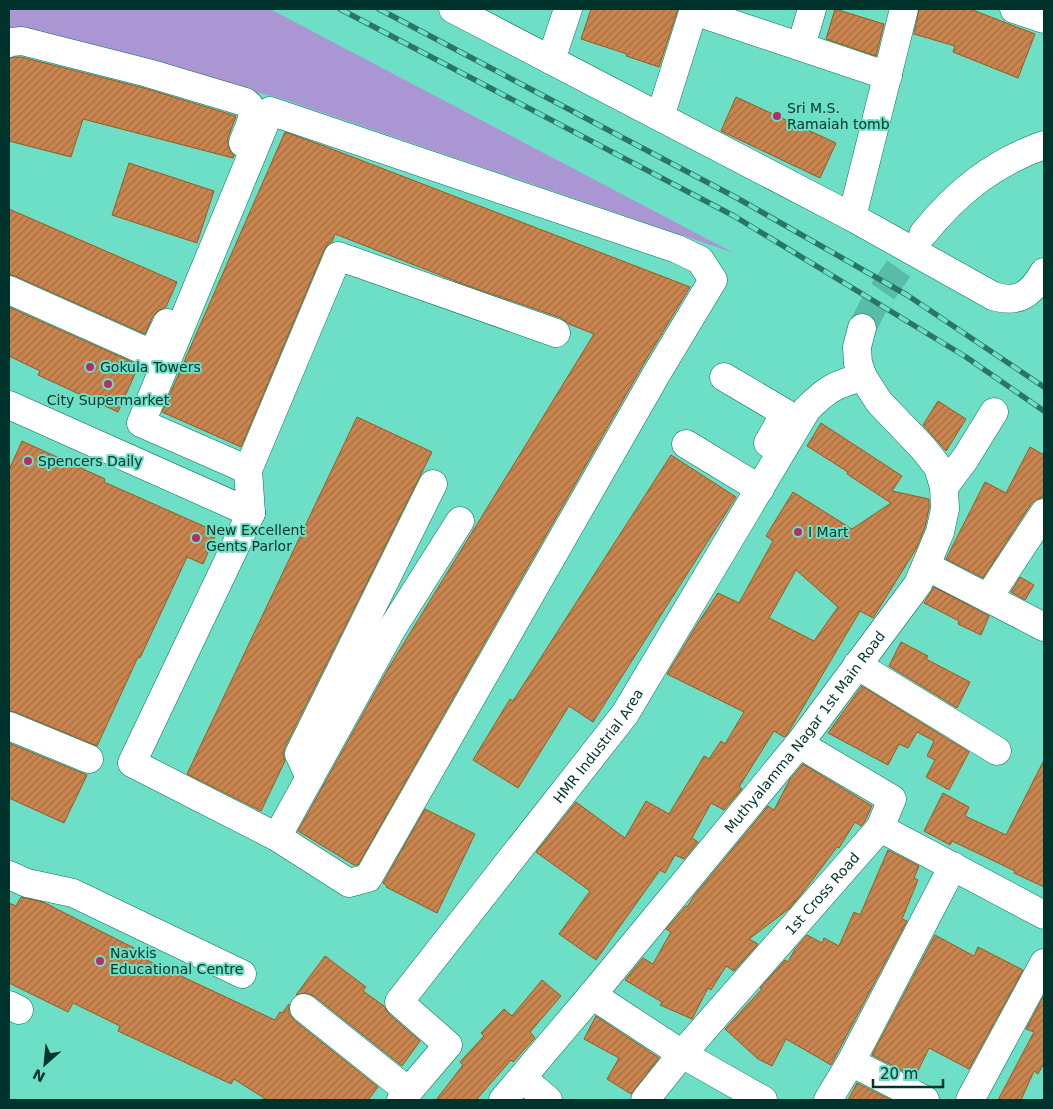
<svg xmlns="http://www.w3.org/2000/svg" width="1053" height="1109" font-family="'DejaVu Sans',sans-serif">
  <defs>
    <pattern id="building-hatch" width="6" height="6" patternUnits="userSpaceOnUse" patternTransform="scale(1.25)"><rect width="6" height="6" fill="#ca854f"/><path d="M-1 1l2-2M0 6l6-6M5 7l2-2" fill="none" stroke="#a26d42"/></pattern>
  </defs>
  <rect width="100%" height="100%" fill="#6ddfc7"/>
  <!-- green -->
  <path fill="#a996d3" d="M9,9H270L734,253L283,99L9,28Z"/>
  <!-- building -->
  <path fill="url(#building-hatch)" stroke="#99591f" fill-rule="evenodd" d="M591,9H678L659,67L626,56L627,54L581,39Z
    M835,9L884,24L876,56L826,39Z
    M919,9H970L1035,34L1018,78L953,52L955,46L914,34Z
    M14,57H21L144,88L236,116L228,138V145L231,153L234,155L233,158L83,119L71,157L9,141V59Z
    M736,97L836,143L820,178L721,131Z
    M285,132L324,146L690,287L643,365L358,865H354L298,831L388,669L594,334L569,324L561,318L463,284L335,234L332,242L328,244L324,250L241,447L162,412Z
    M129,163L214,191L197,243L112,215Z
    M9,209L177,282L166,307L159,310L153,316L145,334L15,276L9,275Z
    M9,307L139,365L118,412L38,375L40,371L9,356Z
    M938,401L966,419L946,451L923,425Z
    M357,417L432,452L285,747L283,754L285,761L261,811L187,774Z
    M821,423L902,476L892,491L929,499V508L925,527L916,549L873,618L860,611L786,736L784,737L774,731L739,787L742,789L724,810L711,803L692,838L698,842L684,859L675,855L665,873L660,870L596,960L559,934L590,891L536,852L576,802L625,838L646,801L669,814L704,756L709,759L721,741L725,744L744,712L667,674L698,623L718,593L739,603L773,541L766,536L793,492L852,529L891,503L847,474L848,472L807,446ZM796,570L838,607L814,641L769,618Z
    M22,441L105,479L104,482L217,532L203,564L187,557L140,658L138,657L97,746L15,712L9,711V470Z
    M1030,447L1044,455V497L1037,499L1031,504L983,578L946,559L985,482L1006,493Z
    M671,455L736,497L593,722L569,706L518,788L473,760L510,699L513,701Z
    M1020,577L1034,585L1025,600L1011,592Z
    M934,587L989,616L981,635L958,624L959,621L924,603Z
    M901,642L928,656L926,659L970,682L957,708L889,666Z
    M862,686L969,752L949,790L926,777L935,760L927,756L934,741L917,732L908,748L899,744L888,765L828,733Z
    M9,743L87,775L64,823L9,798Z
    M1044,760V887L1014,873L1015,871L952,841L950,845L924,831L943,793L969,807L965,816L1006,835Z
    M803,764L872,806L864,823L861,826L855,822L839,848L837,847L807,887L790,908L749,939L758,944L734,971L726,966L711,990L708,988L692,1019L660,1005L662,1002L625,980L643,958L653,964L671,932L666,929L686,906L687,907L694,896L768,806L774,810L790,779Z
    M425,809L475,834L437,913L386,887L387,886L383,883Z
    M888,850L919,866L914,878L918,880L902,919L907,921L831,1065L786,1039L772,1066L758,1059L725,1029L762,989L760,988L785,960L788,962L795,949L807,935L822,943L824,938L839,946L854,912L860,915Z
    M21,897L43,902L138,950L136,955L275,1020L280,1012L282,1013L289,1004V1013L294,1020L378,1087L368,1100H267L234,1079L231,1084L118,1031L120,1026L73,1003L68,1012L9,983V903L16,906Z
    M935,935L974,956L978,947L1023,970L969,1069L929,1048L915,1077L872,1055Z
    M325,956L366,987L363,991L384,1006L389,1014L420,1041L402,1066L314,996L306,993L296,995Z
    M542,980L561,996L530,1032L535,1038L533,1040L513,1062L511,1060L476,1100H436L463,1065L460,1062L484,1036L481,1033L504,1009L512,1016Z
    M1044,995V1063L1038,1074L1034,1071L1021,1100H998L1034,1032L1026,1029Z
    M596,1016L659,1058L631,1094L607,1079L619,1058L584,1039Z
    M857,1083L891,1100H848Z"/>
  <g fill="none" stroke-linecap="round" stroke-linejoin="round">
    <!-- minor-tunnel -->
    <path stroke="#57bda8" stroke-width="28" stroke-dasharray="28 14" stroke-linecap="butt" d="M862,328L876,301L923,234"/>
    <!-- minor casing -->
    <g stroke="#006d5d" stroke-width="29">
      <g id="minor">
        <path d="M453,9L852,217L993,296C1019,304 1031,294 1044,272"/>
        <path d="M1014,9L1044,19"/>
        <path d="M694,11L888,76"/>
        <path d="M9,43L11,42L22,41L148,73L245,102C260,111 247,130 243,143"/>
        <path d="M801,46L812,9"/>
        <path d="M551,60L568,9"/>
        <path d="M660,117L694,9"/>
        <path d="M852,217L904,9"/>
        <path d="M923,234C957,192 993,163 1044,145"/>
        <path d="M9,290L152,354L167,323"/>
        <path d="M724,377L785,413L768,443"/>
        <path d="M9,405L251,513L132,763L277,837L349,883L368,878L657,373L713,280L700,260L677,249L270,111L141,423L248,470"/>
        <path d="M686,444L760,489"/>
        <path d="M944,487L965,459L994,412"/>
        <path d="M251,513L248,470L338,256L556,333"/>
        <path d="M926,566L1044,627"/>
        <path d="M988,598L1044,513"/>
        <path d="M857,665L997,751"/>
        <path d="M9,726L89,759"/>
        <path d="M799,744L892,799L880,828"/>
        <path d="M310,778L299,754L433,484"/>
        <path d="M277,837L393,627L460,521"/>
        <path d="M9,875L27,883L73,893L242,974"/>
        <path d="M592,995L682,1054L763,1100"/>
        <path d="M9,1005L19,1010"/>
        <path d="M304,1008L408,1091"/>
        <path d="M851,1062L925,1100"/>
        <path d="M522,1078L548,1100"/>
        <path id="s1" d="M401,1100L448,1045L399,1002L625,714L807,409C827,389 836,384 863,377"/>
        <path id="s2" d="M503,1100L592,995L799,744L918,584L940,532L945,509L944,487L938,467L923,448L879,402L863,377L858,363L857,347L862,328"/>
        <path id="s3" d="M645,1100L682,1054L880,828L1044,915"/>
        <path d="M828,1100L851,1062L953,866"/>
        <path d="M970,1100L1044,963"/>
      </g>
    </g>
    <!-- minor -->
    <use href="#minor" stroke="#fff" stroke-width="28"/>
    <!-- rail casing -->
    <g stroke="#2a7567" stroke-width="5.5">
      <path id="rail" d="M340,9L734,216L966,357L1044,411
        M379,9L737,198L907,295L1044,387"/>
    </g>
    <!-- rail -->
    <use href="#rail" stroke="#6ddfc7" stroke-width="4" stroke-dasharray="11" stroke-linecap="butt"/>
  </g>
  <!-- markers -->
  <g fill="#b52c6a" stroke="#6ddfc7" stroke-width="2">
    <circle cx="777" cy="116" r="5"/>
    <circle cx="90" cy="367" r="5"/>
    <circle cx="108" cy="384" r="5"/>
    <circle cx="28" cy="461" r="5"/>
    <circle cx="798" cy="532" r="5"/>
    <circle cx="196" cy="538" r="5"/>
    <circle cx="100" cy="961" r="5"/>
  </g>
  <g text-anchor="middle" stroke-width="4" stroke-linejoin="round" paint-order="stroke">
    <!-- poi labels -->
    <g font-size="14" fill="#00332b" stroke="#6ddfc7" text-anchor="start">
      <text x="787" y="113">Sri M.S.<tspan x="787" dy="16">Ramaiah tomb</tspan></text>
      <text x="100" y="372">Gokula Towers</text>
      <text x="108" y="405" text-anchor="middle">City Supermarket</text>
      <text x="38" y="466">Spencers Daily</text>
      <text x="206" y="535">New Excellent<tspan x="206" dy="16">Gents Parlor</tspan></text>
      <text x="808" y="537">I Mart</text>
      <text x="110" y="958">Navkis<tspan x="110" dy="16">Educational Centre</tspan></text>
    </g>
    <!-- street labels -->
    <g font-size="14" fill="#00332b" stroke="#6ddfc7">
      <text dy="5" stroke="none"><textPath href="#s2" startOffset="476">Muthyalamma Nagar 1st Main Road</textPath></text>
      <text dy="5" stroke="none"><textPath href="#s1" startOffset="462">HMR Industrial Area</textPath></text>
      <text dy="5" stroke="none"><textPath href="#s3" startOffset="272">1st Cross Road</textPath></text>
    </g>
  </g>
  <!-- border -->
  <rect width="1053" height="1109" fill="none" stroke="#00332b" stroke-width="20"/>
  <!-- north arrow -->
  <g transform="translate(45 1064) rotate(207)" stroke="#6ddfc7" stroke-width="4" paint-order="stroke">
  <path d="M0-4L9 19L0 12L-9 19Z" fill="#00332b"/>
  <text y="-8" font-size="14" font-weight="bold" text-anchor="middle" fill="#00332b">N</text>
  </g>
  <!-- scale -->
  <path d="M873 1079v8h70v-8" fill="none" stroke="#00332b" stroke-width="2.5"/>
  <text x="880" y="1079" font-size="15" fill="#00332b" stroke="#6ddfc7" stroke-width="4" paint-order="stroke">20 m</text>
</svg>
